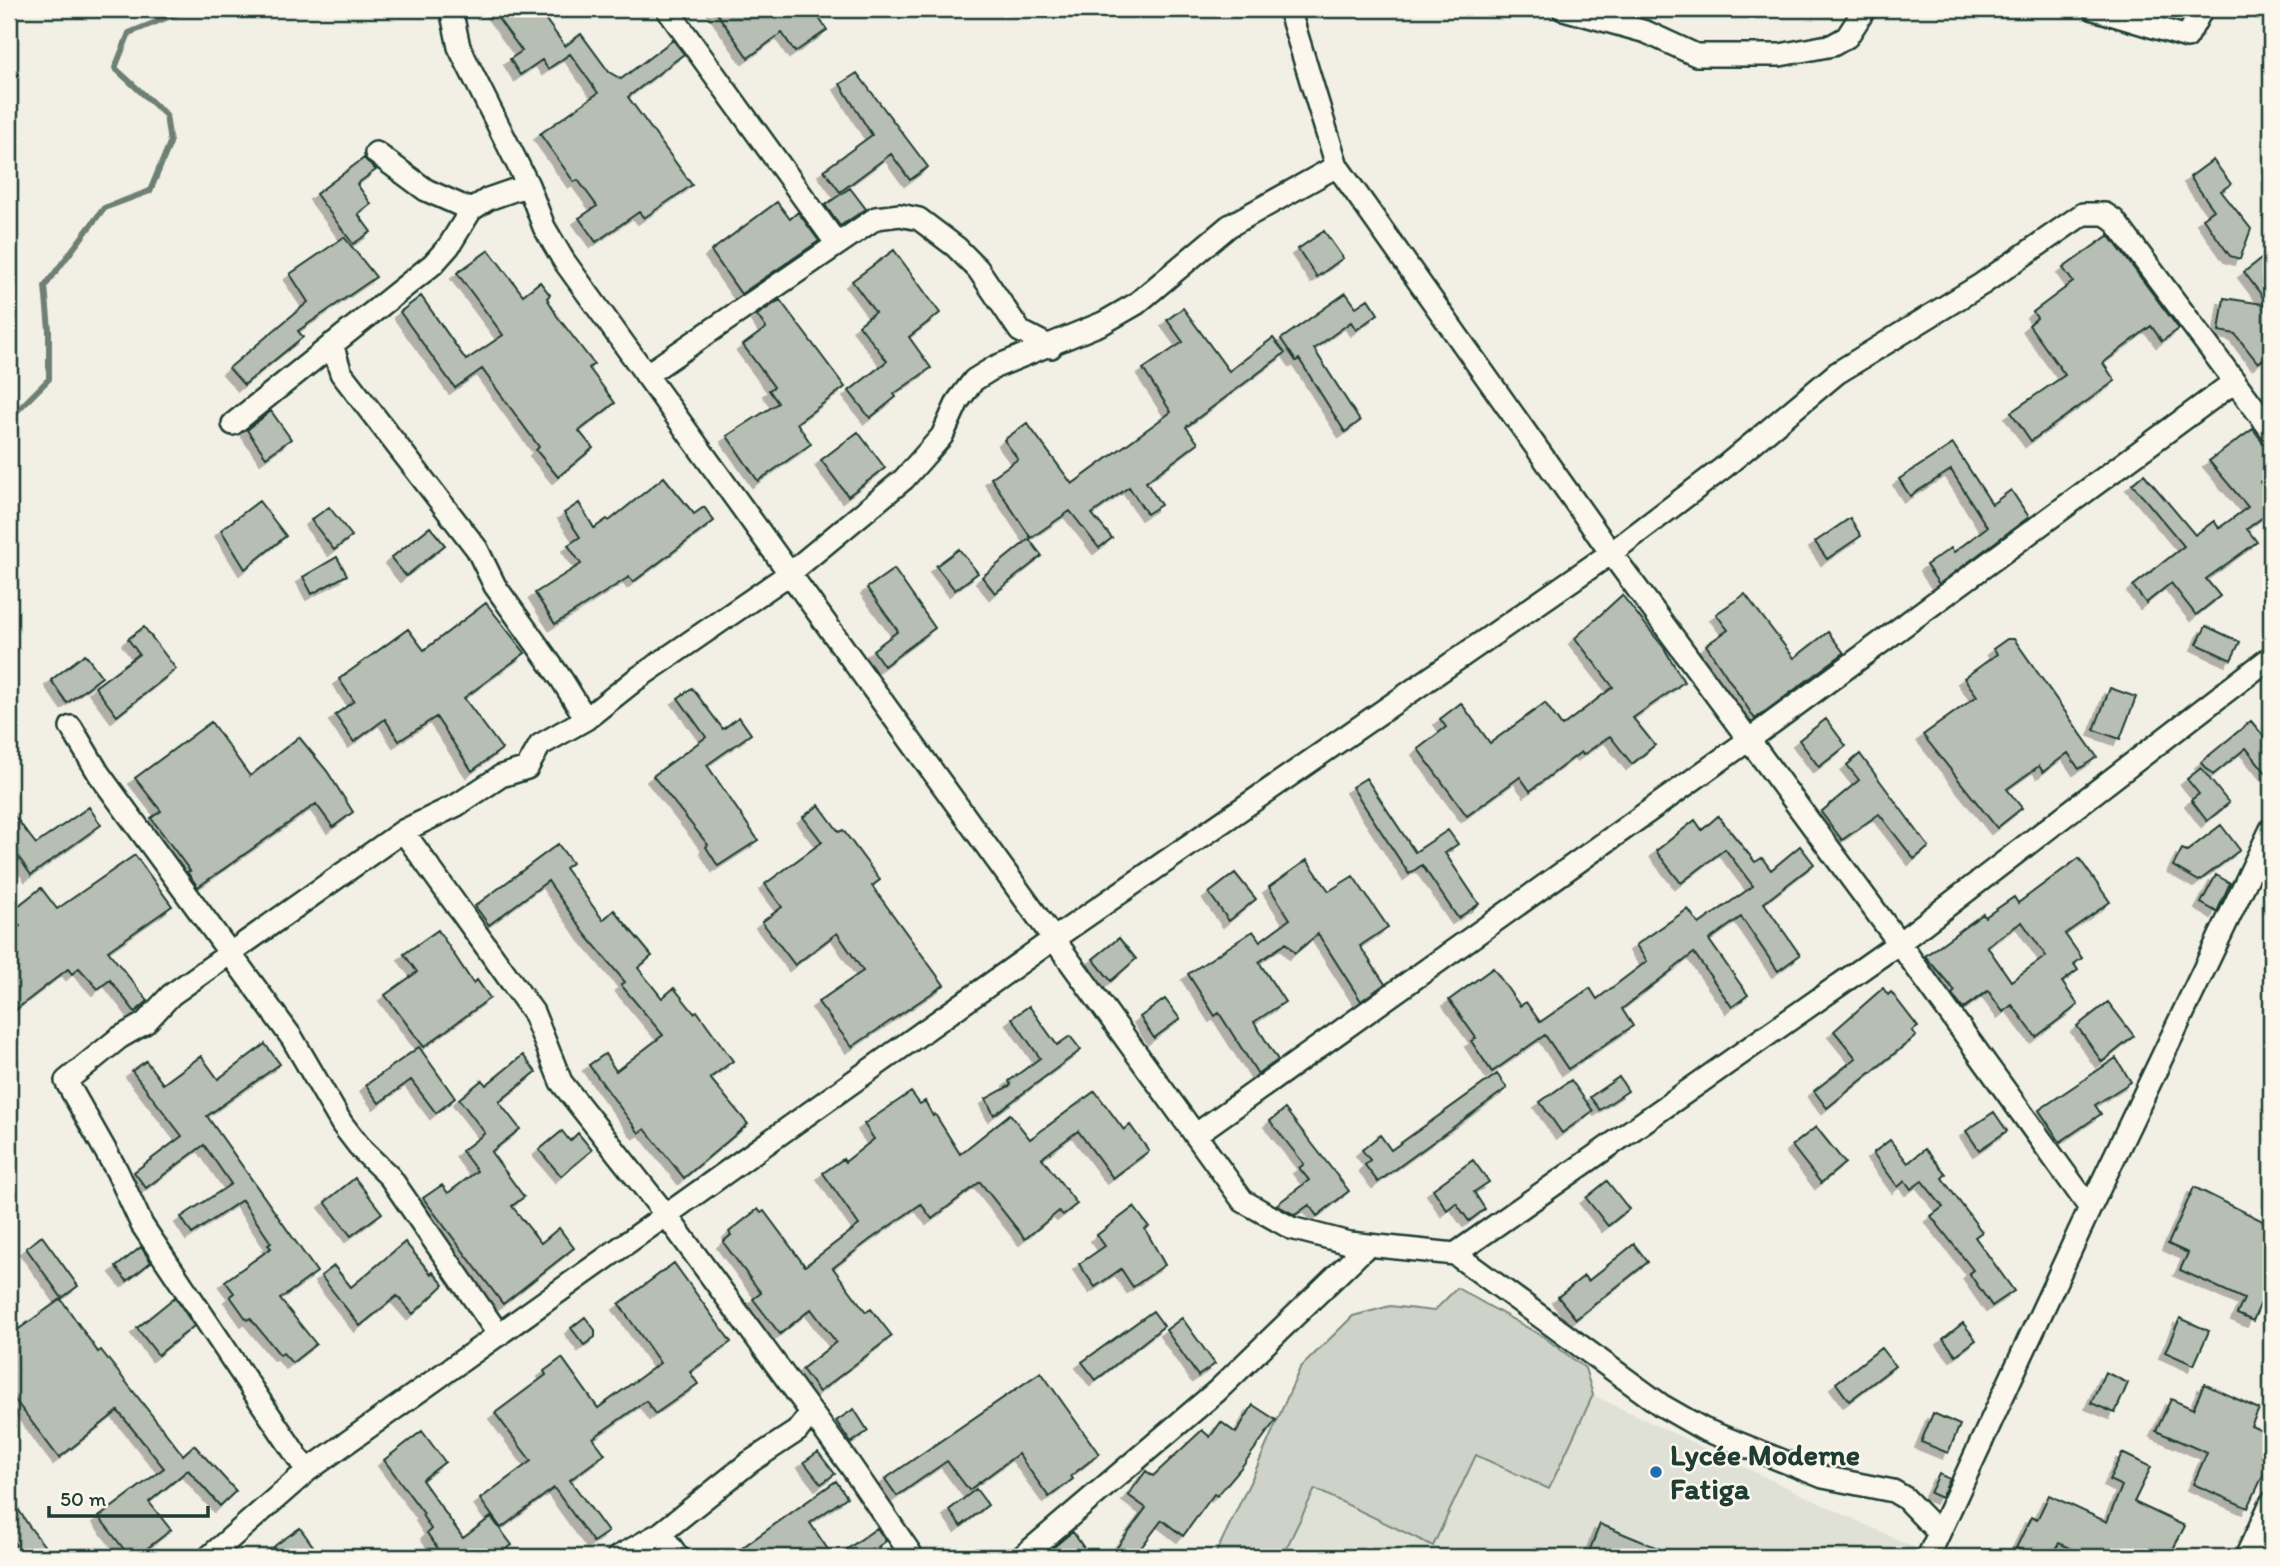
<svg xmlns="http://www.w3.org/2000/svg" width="2280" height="1566" font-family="Itim,sans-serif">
  <defs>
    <filter id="shadow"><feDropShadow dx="-6" dy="6" stdDeviation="0" flood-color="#0004"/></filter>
  </defs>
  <rect width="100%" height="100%" fill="#f2f0e5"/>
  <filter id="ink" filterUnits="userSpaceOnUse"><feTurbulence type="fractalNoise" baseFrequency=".0143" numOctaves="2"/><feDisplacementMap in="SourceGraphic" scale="14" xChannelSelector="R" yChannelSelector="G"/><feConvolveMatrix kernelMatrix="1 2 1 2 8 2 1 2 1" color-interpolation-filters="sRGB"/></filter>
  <g filter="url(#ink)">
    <!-- built -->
    <path fill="#e0e1d6" d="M1593,1395L1917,1549L1914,1557H1282L1314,1489L1433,1545L1476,1455L1549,1489Z"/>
    <!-- green -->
    <path fill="#cfd2c8" stroke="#77887e" stroke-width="2" d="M1457,1288L1544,1337L1585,1368L1593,1395L1549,1489L1476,1455L1433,1546L1315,1489L1282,1557H1214L1253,1476L1300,1368L1353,1316L1390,1306L1434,1311Z"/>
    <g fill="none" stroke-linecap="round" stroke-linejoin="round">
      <!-- stream -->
      <path stroke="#6e7f75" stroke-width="6" d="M9,419L49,379V330L45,286L104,208L150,191L170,143L166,115L115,68L129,33L188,9"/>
    </g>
    <!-- building -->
    <path fill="#b7beb3" stroke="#1f3d34" stroke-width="2" fill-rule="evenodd" filter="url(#shadow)" d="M491,9H538L565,46L581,34L609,72L621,79L673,40L684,54L628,97L692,185L644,218L639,212L596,242L579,218L597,206L578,180L574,182L540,134L598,93L570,54L548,69L542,60L520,75L510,59L522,51Z
      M714,9H813L827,30L795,52L782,33L748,58Z
      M857,73L928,167L910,180L891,154L840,192L824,170L872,135L840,84Z
      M364,158L376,170L357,184L371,204L358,214L371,232L353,244L316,194Z
      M2213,160L2231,184L2221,191L2251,229L2240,259L2230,256L2203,218L2214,210L2190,177Z
      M850,188L866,209L840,226L825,205Z
      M777,202L790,219L798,212L819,241L741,294L711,251Z
      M1324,231L1343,258L1317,277L1298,249Z
      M2109,235L2179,329L2162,341L2151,326L2103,363L2115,381L2031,441L2011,412L2065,375L2029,325L2037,318L2033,312L2073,282L2063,268Z
      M344,237L376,277L298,331L303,337L244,385L229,368L308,302L290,274Z
      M489,250L523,295L540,282L550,295L547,298L557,316L594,364L589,368L615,403L579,431L593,448L558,477L536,450L539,447L482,369L455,388L400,312L421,296L466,360L503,335L457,273Z
      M894,250L940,313L909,337L931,368L894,394L896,397L870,418L849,391L887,361L859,325L875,312L852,281Z
      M2264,257L2271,266V353L2258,363L2235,334L2219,331L2224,298L2269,305L2244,272Z
      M1346,293L1356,307L1368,299L1378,314L1356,330L1351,322L1314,349L1360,421L1345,432L1299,359L1296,361L1281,339Z
      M780,300L845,387L797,423L811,444L758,481L727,436L778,403L769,390L774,387L743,345L766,328L757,315Z
      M1183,308L1229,371L1273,338L1285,353L1186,427L1198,443L1146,482L1161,505L1147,514L1129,487L1092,514L1112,538L1099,548L1070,511L1031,538L991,478L1018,459L1004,440L1027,423L1072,484L1171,412L1143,369L1183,342L1167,320Z
      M271,411L291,439L266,457L247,430Z
      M2253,429L2271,453V473L2260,482L2271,497V511L2247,529L2257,542L2206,579L2220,596L2196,615L2171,583L2146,603L2133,586L2184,546L2132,484L2144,474L2195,535L2214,521L2219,528L2248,507L2209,461Z
      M858,432L885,468L848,496L821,460Z
      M1953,444L1992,504L2011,490L2029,517L1939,584L1926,565L1951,548L1954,552L1987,527L1951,470L1910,496L1899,479Z
      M664,477L694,514L704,507L714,521L633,582L629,577L555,624L535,593L581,564L568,545L580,537L564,513L579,503L594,528L607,519L609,521Z
      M259,501L286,536L245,569L221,530Z
      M329,507L352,536L334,550L311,520Z
      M1850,518L1861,536L1827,559L1815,542Z
      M430,527L445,545L406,576L391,558Z
      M1029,539L1042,556L995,593L982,577Z
      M959,549L978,573L955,590L936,566Z
      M337,557L347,575L312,594L303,577Z
      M894,569L935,628L884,666L873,650L898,631L867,588Z
      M1745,594L1794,658L1828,632L1844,653L1755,719L1706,645L1728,630L1716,614Z
      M1622,595L1664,648L1684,682L1633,718L1655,745L1632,764L1610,736L1583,755L1581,752L1530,791L1520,777L1467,816L1418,749L1446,727L1440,719L1461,703L1490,743L1545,703L1562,726L1613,687L1575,638Z
      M486,603L525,653L464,698L502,749L472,771L436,717L399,741L385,719L354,742L335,715L354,701L339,679L408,629L424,650Z
      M2206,626L2240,642L2231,660L2197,644Z
      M144,627L176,669L117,716L95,687L139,654L128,639Z
      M2007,639H2014L2097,757L2079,769L2068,753L2043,772L2039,766L2007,789L2022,808L1997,828L1923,735L1977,696L1964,678L1997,654L1993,649Z
      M85,654L102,677L67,703L51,680Z
      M692,688L723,729L739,717L751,734L707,765L758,840L718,866L706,847L708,845L653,776L706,737L678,698Z
      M2110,688L2136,697L2120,739L2094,730Z
      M1826,719L1846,746L1819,767L1799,740Z
      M2251,721L2271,745V779L2246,748L2213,775L2201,762Z
      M211,722L250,776L299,737L327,771L353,812L333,827L316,804L198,887L187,872L190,871L151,818L161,811L135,778Z
      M1860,754L1929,847L1914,859L1879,814L1842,840L1821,812L1859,780L1847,765Z
      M2201,768L2229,803L2207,821L2191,800L2199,794L2187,779Z
      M1366,778L1415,852L1448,830L1458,844L1445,853L1479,904L1458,918L1422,865L1409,874L1352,787Z
      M819,805L839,832L843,830L880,880L872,886L944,985L852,1047L818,1002L863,971L837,933L795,965L762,922L782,907L765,884L822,842L803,817Z
      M89,807L101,825L31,875L9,843V809L36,844Z
      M1718,816L1755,862L1762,858L1771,870L1800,846L1814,864L1764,903L1800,955L1778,971L1741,917L1709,940L1748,995L1732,1007L1694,953L1622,1009L1633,1026L1568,1069L1545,1035L1492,1072L1471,1041L1476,1038L1449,1000L1493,968L1520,1006L1526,1002L1540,1022L1590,988L1597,999L1647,961L1636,945L1688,909L1699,924L1753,886L1725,849L1681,883L1656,851L1695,820L1702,830Z
      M2221,825L2240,850L2199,881L2173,866L2182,849L2187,851Z
      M558,844L572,863L565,868L603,920L614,910L652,956L638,968L662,998L674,988L694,1013L697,1011L733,1061L710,1078L748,1124L684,1178L645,1129L639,1133L589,1065L605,1054L616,1071L663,1035L621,985L625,982L585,934L548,881L489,925L475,906Z
      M135,855L172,906L108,951L148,1001L135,1012L110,980L98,989L79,968L72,974L68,969L9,1015V934L20,926L9,913L41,888L57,909Z
      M2079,858L2110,902L2065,934L2082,958L2074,964L2078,970L2062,982L2078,1005L2036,1037L2012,1005L2003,1012L1988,991L1963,1009L1952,994L1955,991L1925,956L1983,914L1985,917L2014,897L2018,903ZM2022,922L2046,956L2011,981L1987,946Z
      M1307,860L1329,891L1353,876L1388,927L1360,946L1385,984L1361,1001L1318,934L1295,953L1286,943L1259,962L1285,1002L1254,1022L1278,1060L1258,1074L1219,1013L1215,1016L1188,974L1253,931L1260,941L1290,919L1269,887Z
      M1235,873L1256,899L1229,921L1209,893Z
      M2216,875L2230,883L2217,912L2201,903Z
      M438,930L473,983L477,980L490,998L424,1047L385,995L417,972L404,954Z
      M1119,938L1136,959L1111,981L1093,959Z
      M1883,988L1888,995L1891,992L1918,1027L1912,1031L1916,1036L1827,1108L1814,1091L1856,1058L1834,1031Z
      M1165,999L1180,1019L1154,1038L1140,1017Z
      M2108,1002L2134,1036L2102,1062L2077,1026Z
      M1029,1006L1057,1045L1070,1036L1081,1050L994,1115L986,1099L1011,1085L1009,1081L1040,1058L1012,1018Z
      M265,1044L280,1064L207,1116L317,1272L280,1299L316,1344L292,1363L283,1353L280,1355L250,1318L247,1320L230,1296L234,1293L225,1281L271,1248L268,1245L271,1243L242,1200L192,1234L181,1217L231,1184L204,1145L146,1188L134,1172L182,1136L132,1071L146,1061L163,1084L201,1056L218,1079Z
      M419,1047L455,1098L436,1113L411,1080L379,1103L366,1085Z
      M523,1055L536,1072L499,1102L520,1129L491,1152L524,1197L512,1206L541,1243L559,1228L574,1248L503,1304L423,1198L442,1185L448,1193L477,1171L462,1151L485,1133L459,1099L482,1080L486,1085Z
      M2116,1058L2131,1082L2095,1105L2101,1114L2060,1142L2039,1110Z
      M1497,1074L1507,1088L1378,1182L1365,1165L1370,1160L1362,1150L1380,1135L1391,1150Z
      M1619,1077L1628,1091L1600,1110L1590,1097Z
      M1571,1080L1593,1111L1562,1133L1540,1102Z
      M1095,1091L1124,1130L1130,1125L1149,1151L1113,1178L1078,1131L1042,1158L1077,1204L1063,1215L1059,1211L1025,1239L980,1182L932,1219L921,1204L871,1239L833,1268L866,1312L871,1309L892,1336L819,1392L802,1369L836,1342L811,1309L780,1334L753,1299L761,1293L723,1242L731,1235L729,1232L758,1209L761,1213L764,1211L805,1266L859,1225L823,1173L843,1159L845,1162L874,1139L864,1124L911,1092L920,1104L925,1101L933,1116L935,1114L960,1154L1010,1114L1030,1139Z
      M1285,1109L1349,1191L1317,1216L1309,1205L1295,1215L1276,1205L1309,1180L1299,1168L1304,1164L1270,1121Z
      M1994,1112L2007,1131L1979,1150L1966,1131Z
      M1816,1127L1845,1163L1821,1183L1792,1146Z
      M562,1131L570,1141L578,1133L592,1150L561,1176L539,1150Z
      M1890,1140L1908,1163L1925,1149L1946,1174L1942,1178L1982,1232L1975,1237L2014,1291L1992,1306L1969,1273L1973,1270L1931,1216L1943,1207L1922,1181L1911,1189L1905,1181L1898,1187L1873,1153Z
      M1473,1160L1489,1182L1474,1192L1485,1209L1469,1221L1456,1203L1447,1210L1433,1189Z
      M355,1178L382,1213L351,1236L325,1202Z
      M1607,1181L1629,1209L1608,1226L1586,1198Z
      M2194,1187L2271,1225V1280L2253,1321L2237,1314L2244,1299L2180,1270L2188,1253L2168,1244Z
      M1134,1207L1149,1227L1145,1229L1165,1265L1133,1287L1121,1269L1095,1287L1079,1264L1105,1246L1097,1235Z
      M42,1236L78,1286L62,1298L26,1248Z
      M405,1242L431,1274L433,1272L444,1285L413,1314L397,1296L360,1326L321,1276L334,1266L351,1287Z
      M1634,1244L1648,1262L1576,1319L1558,1297L1584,1276L1588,1281Z
      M141,1247L151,1262L127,1281L116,1267Z
      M674,1263L731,1342L690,1372L698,1384L655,1414L646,1401L593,1438L605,1454L570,1480L608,1532L593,1542L554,1488L501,1528L480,1499L531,1461L495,1413L546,1375L544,1371L562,1358L598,1408L660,1363L619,1304Z
      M175,1297L194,1326L158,1355L137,1328Z
      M61,1299L98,1352L101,1350L183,1455L194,1445L236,1491L220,1506L188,1470L149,1502L171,1530L136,1557H130L99,1517L164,1468L118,1411L59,1458L9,1392V1336Z
      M1153,1311L1164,1326L1096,1380L1082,1362Z
      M585,1317L595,1330V1337L584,1345L571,1328Z
      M1182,1318L1215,1364L1198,1376L1166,1330Z
      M2180,1318L2209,1331L2194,1365L2165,1352Z
      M1963,1323L1976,1340L1956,1355L1943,1339Z
      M1881,1348L1895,1366L1849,1401L1836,1383Z
      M1041,1372L1099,1454L1071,1476L1073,1479L1049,1497L1018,1454L969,1490L947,1461L897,1496L885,1479Z
      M2105,1372L2128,1383L2115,1413L2091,1403Z
      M2204,1384L2259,1409L2251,1426L2271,1435L2262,1456L2270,1460L2248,1508L2193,1484L2207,1453L2156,1431L2171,1399L2193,1409Z
      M1253,1405L1276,1420L1240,1469L1217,1496L1214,1494L1183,1536L1162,1520L1134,1557H1110L1146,1508L1128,1495L1146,1471L1153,1476L1202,1430L1210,1437L1221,1422L1236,1433Z
      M854,1409L868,1431L851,1443L836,1421Z
      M1933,1413L1960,1425L1948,1453L1921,1442Z
      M422,1431L445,1462L422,1480L463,1538L491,1517L512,1545L495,1557H444L427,1533L431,1529L422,1515L424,1514L384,1460Z
      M818,1452L835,1474L821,1484L804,1462Z
      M2122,1453L2151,1467L2134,1502L2185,1526L2169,1557H2088L2059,1543L2052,1557H2036L2016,1548L2031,1517L2037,1520L2049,1495L2107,1522L2122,1486L2109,1480Z
      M1939,1474L1950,1479L1941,1498L1930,1493Z
      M836,1481L847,1497L810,1523L833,1557H750L743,1547Z
      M976,1489L988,1505L961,1526L949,1510Z
      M9,1495L29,1526L53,1557H9V1550L16,1545L9,1535Z
      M1600,1524L1679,1557H1587Z
      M300,1528L321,1557H262L277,1544Z
      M877,1528L886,1541L878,1547L885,1557H836Z
      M1073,1532L1090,1557H1042L1067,1536Z"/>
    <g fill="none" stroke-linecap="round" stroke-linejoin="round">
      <!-- street casing -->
      <g stroke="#1f3d34" stroke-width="26">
        <path id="street" d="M451,9L459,47L528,185
          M667,9L837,244
          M1289,9L1337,166L1611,553L1899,943L2090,1208
          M1563,9L1646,32L1696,55H1780L1833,45L1847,37L1865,9
          M2094,9L2187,37L2202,9
          M376,153L426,190L471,210
          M332,344L341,373L477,549L495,586L562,680L586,719
          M646,375L876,218L900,215L919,219L956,247L978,269L1020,331L1051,347
          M233,424L433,264L449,246L471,210L488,199L528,185L544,227L564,261L1243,1201L1291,1228L1349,1243L1455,1254L1661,1405L1703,1429L1823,1477L1893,1491L1905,1498L1939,1533
          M71,727L99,774L292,1038L342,1124L362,1150L390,1177L499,1335
          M403,831L533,1012L561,1082L666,1215L850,1465L913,1557
          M1195,1135L1750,739L2234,382
          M1455,1254L1899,943L2271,657
          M307,1471L142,1225L117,1171L66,1081L119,1038L145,1023L171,995L403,831L457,805L501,776L527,768L540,745L586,719L635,680L789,574L904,479L942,436L958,401L974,380L995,367L1103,323L1136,304L1229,226L1337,166
          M661,1533L678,1557
          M209,1557L307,1471L1052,940L1611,553L1723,468L1837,373L1982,284L2083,214H2105L2114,220L2271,430
          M618,1557L661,1533L750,1462L797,1431L811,1413
          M1022,1557L1217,1391L1368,1245
          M1928,1557L2090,1208L2271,829
          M2246,1557L2271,1503"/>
      </g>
      <!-- street -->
      <use href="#street" stroke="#fbf7ec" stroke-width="21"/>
    </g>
  </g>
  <!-- markers -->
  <circle fill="#1f6fb2" stroke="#fbf7ec" stroke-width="2.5" cx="1656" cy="1472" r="7"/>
  <g text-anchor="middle" stroke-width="5" stroke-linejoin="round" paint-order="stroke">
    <!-- poi labels -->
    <g font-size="30" font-weight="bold" fill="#1f3d34" stroke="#fbf7ec" text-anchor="start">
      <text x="1670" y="1465">Lycée Moderne<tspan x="1670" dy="34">Fatiga</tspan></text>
    </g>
  </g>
  <!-- margin -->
  <rect width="2280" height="1566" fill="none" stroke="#fbf7ec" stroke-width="35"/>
  <rect x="18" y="18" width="2245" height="1531" fill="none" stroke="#1f3d34" stroke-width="2.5" filter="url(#ink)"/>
  <!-- scale -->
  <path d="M49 1506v10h159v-10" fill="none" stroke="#1f3d34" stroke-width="3.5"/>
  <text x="60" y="1506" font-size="21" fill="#1f3d34" stroke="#fbf7ec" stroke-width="5" paint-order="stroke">50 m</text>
</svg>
